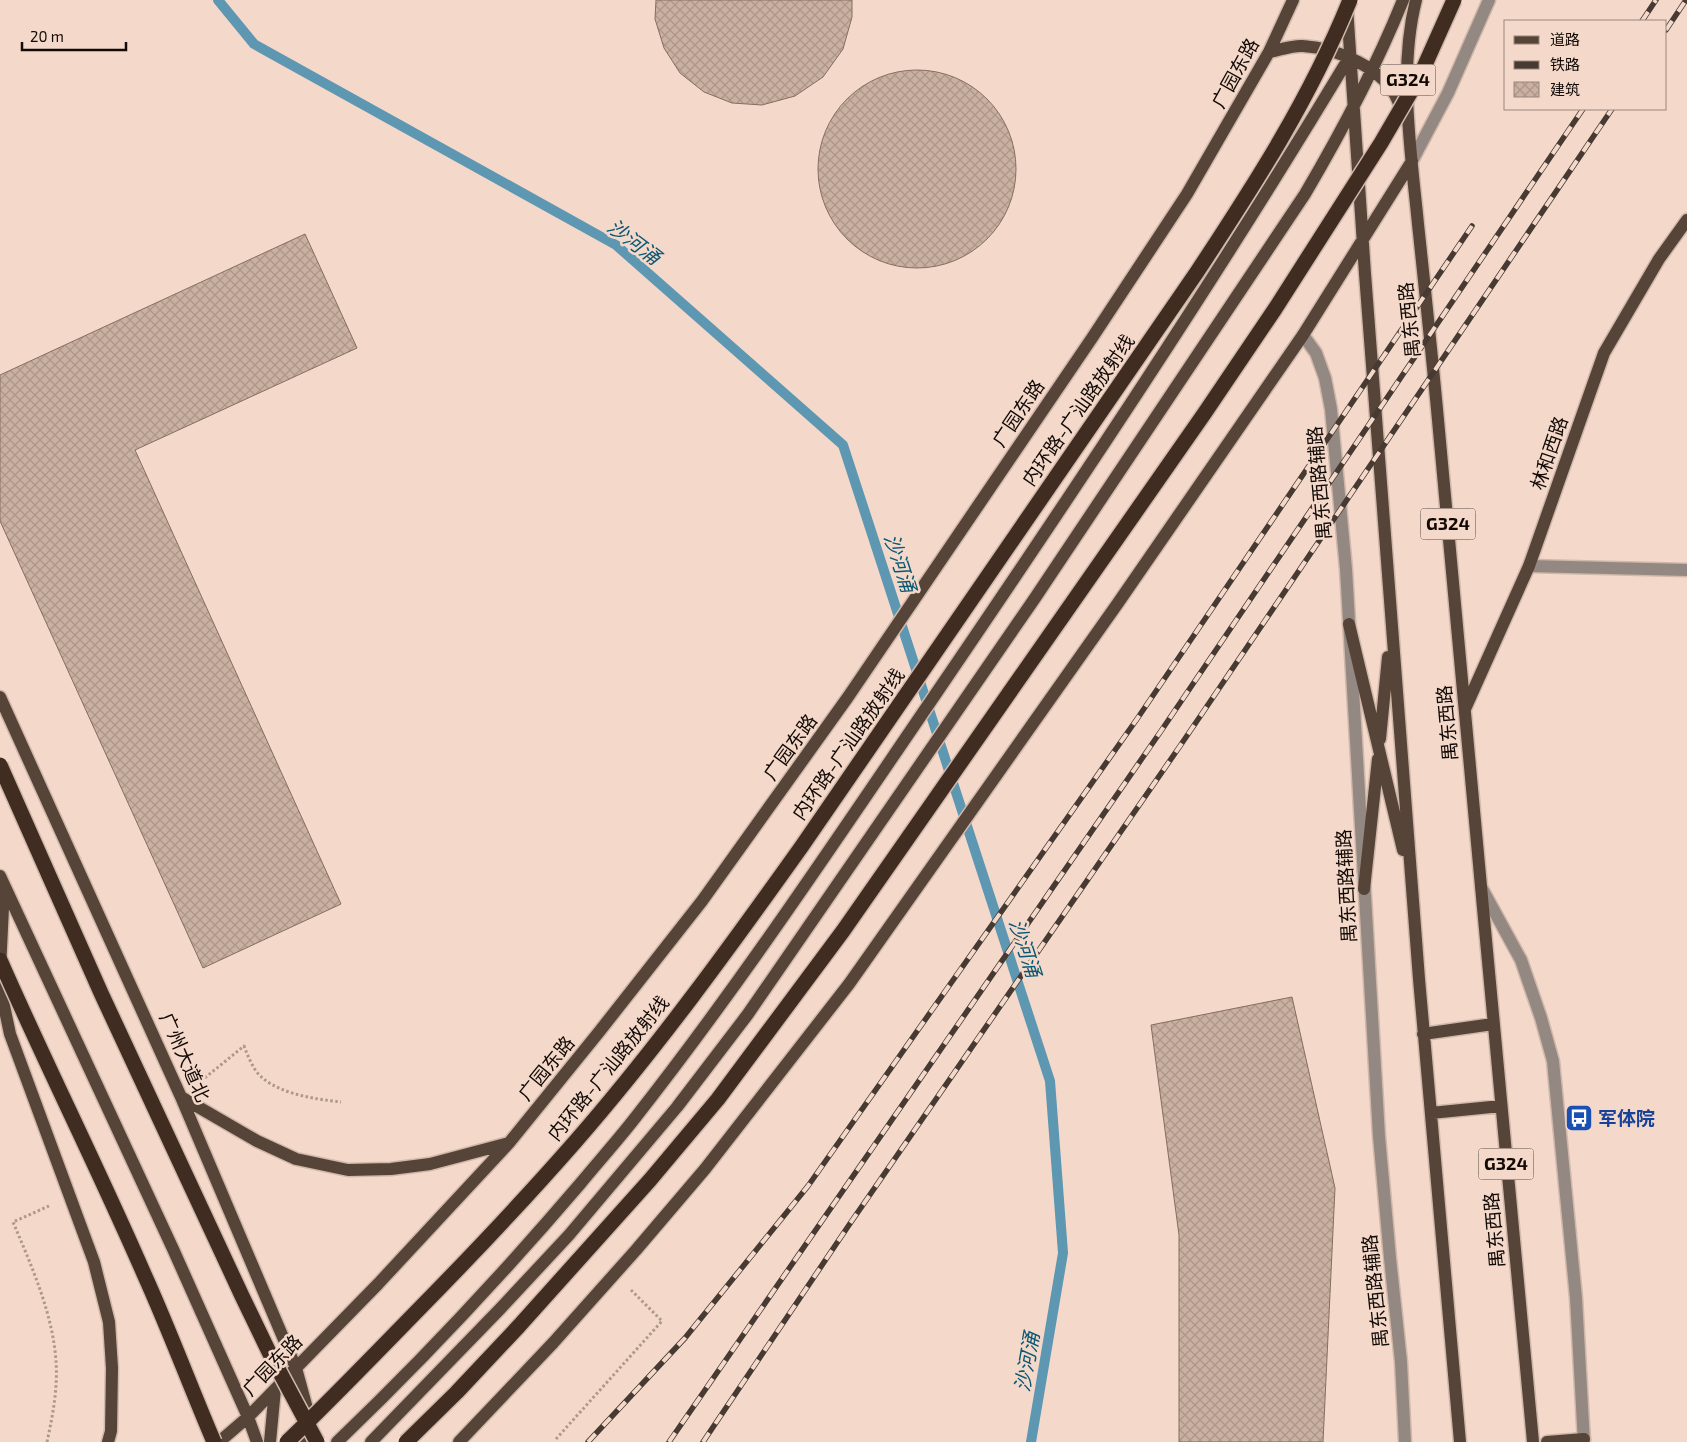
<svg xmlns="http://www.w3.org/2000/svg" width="1687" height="1442" font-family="'Exo 2','Noto Sans SC',sans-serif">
  <defs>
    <pattern id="building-cross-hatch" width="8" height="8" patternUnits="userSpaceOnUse" patternTransform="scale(1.25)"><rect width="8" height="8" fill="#cab0a1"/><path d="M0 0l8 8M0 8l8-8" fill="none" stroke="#ac9689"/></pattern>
  </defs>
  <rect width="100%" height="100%" fill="#f4d9ca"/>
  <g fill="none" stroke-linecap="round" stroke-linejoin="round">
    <!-- stream -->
    <path stroke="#5d97b2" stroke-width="10" d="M218,0L254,44L616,245L843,445L1050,1081L1063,1253L1031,1442"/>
  </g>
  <!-- building -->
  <path fill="url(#building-cross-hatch)" stroke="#856d60" d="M656,0H852V17L843,49L823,77L795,96L762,105L732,103L704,92L680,73L664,48L655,19Z
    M818 169a99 99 0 1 1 198 0a99 99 0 1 1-198 0Z
    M305,234L357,348L135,450L341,904L203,968L0,521V375Z
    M1292,997L1335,1188L1323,1442H1179V1235L1151,1025Z"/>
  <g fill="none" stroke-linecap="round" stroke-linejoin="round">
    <!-- minor casing -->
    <g stroke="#d0b8ab" stroke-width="15">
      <path id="minor" d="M1412,161L1448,93L1489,0
        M1303,335L1316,353L1325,378L1331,409L1346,569L1379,1136L1390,1258L1401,1362L1405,1442
        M1529,566L1687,570
        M1481,887L1521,960L1541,1018L1553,1061L1576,1298L1584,1442"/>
    </g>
    <!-- major casing -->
    <g stroke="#d0b8ab" stroke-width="15">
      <path id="major" d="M1416,0C1398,71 1411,152 1418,224C1425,290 1432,355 1438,420C1470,761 1500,1101 1533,1442
        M1347,7L1365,274L1419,979L1460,1442
        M1269,52C1280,50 1293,45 1303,46C1336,48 1385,68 1398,101C1400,106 1401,112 1402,116
        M1349,624L1403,850
        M0,697L181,1097L296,1368L311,1423
        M1465,709L1529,566L1604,353L1659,259L1687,220
        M1380,739L1388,657
        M0,876L173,1249L248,1417L257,1442
        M1364,889L1378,759
        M0,969L4,887
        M0,987L10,1034L94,1262L109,1322L112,1368L111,1431L108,1442
        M1423,1034L1493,1024
        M181,1097L257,1141L296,1159L348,1170L391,1169L430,1164L509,1143
        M1431,1113L1501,1106
        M219,1442L248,1417L378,1284L509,1143L599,1032L702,901L848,697L1092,338L1187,194L1269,52L1293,0
        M270,1442L275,1389
        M302,1442L303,1421
        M337,1442C423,1360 503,1274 580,1184C598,1162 618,1140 635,1118C742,982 838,837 935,695C1078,485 1219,274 1350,56
        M371,1442L500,1309L569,1235L677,1107L748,1014L1035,598L1305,194C1342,131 1376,67 1403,0
        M459,1442L553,1343L636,1250L705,1169L849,984L1118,603L1303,335L1412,161
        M1547,1442L1584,1439"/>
    </g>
    <!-- path -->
    <path stroke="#ad988c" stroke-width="3" stroke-dasharray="2.5 2.5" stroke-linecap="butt" d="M201,1081L244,1046C247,1054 250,1061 254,1068C269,1093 314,1099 341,1102
      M556,1439L662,1321L631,1290
      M47,1442C51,1423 55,1404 56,1385C60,1329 34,1272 13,1222L49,1206"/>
    <!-- minor -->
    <use href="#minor" stroke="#948982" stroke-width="12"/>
    <!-- major -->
    <use href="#major" stroke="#564439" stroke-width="12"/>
    <!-- rail casing -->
    <g stroke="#463a33" stroke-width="5.5">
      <path id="rail" d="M1642,21L1656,0
        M1666,30L1686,0
        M588,1442L685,1338L808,1186L1137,719L1472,226
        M669,1442L1161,731L1583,109
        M703,1442L849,1225L1180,746L1612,109"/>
    </g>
    <!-- rail -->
    <use href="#rail" stroke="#f4d9ca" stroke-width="4" stroke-dasharray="11" stroke-linecap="butt"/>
    <!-- highway-bridge casing -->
    <g stroke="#d0b8ab" stroke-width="18" stroke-linecap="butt">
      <path id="highway-bridge" d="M0,765L101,993L242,1296L269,1352L317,1442
        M0,960C46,1065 98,1168 144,1274C169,1329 190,1386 214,1442
        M287,1442C333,1398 377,1352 421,1307C474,1253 526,1198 575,1142C657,1048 730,947 802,846L1197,272C1255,184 1310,99 1350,0
        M406,1442L457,1392L519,1326L650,1180L718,1099L843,931L1204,414L1275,309L1381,143L1420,76L1454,0"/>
    </g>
    <!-- highway-bridge -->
    <use href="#highway-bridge" stroke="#402c20" stroke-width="15"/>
  </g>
  <!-- icons -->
  <defs>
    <g id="bus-square" transform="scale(1.4375)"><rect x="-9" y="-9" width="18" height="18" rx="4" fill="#1a4fb4" stroke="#f4d9ca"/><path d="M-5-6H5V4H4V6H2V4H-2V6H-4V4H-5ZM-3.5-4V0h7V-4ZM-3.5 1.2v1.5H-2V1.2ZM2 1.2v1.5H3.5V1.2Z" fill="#fff"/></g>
  </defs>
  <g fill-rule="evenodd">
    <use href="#bus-square" x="1579" y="1118"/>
  </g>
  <g text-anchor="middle" stroke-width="5" stroke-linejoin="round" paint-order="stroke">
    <!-- shield labels -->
    <g fill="#f4d9ca" stroke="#564841" stroke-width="1">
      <rect x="1380.5" y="64.5" width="55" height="31" rx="4"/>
      <rect x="1420.5" y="508.5" width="55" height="31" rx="4"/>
      <rect x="1478.5" y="1148.5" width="55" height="31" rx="4"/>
    </g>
    <g font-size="18" font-weight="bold" fill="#120a06">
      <text x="1408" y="86">G324</text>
      <text x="1448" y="530">G324</text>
      <text x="1506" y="1170">G324</text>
    </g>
    <!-- street labels -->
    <g font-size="19" fill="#120a06" stroke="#f4d9ca">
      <text transform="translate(1235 73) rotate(-61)" y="7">广园东路</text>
      <text transform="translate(1409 320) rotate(-96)" y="7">禺东西路</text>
      <text transform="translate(1078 410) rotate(-55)" y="7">内环路-广汕路放射线</text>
      <text transform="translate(1018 413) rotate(-56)" y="7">广园东路</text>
      <text transform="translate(1549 453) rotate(-71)" y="7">林和西路</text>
      <text transform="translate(1319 483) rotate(-95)" y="7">禺东西路辅路</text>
      <text transform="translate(1447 723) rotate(-95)" y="7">禺东西路</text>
      <text transform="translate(848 744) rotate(-55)" y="7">内环路-广汕路放射线</text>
      <text transform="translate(790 747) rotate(-54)" y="7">广园东路</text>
      <text transform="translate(1346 886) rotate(-93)" y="7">禺东西路辅路</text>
      <text transform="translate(185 1057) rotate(66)" y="7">广州大道北</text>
      <text transform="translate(546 1068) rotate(-51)" y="7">广园东路</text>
      <text transform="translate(608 1068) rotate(-51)" y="7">内环路-广汕路放射线</text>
      <text transform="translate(1494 1230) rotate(-95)" y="7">禺东西路</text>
      <text transform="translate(1375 1291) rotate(-96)" y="7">禺东西路辅路</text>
      <text transform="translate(272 1365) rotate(-46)" y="7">广园东路</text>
    </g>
    <!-- transit labels -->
    <g font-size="19" font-weight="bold" fill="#164399" stroke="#f4d9ca" text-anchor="start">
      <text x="1598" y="1125">军体院</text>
    </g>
    <!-- water labels -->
    <g font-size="20" font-style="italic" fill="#0a5874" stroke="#f4d9ca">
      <text transform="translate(634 242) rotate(37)" y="7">沙河涌</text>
      <text transform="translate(900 563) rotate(72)" y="7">沙河涌</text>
      <text transform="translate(1025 948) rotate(72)" y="7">沙河涌</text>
      <text transform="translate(1027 1362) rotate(-80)" y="7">沙河涌</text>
    </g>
  </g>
  <!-- legend -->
  <rect x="1504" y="20" width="162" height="90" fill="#f4d9ca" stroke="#9a867c"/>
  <rect x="1514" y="36" width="25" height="8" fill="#564439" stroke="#9a867c"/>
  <text x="1550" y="45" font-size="15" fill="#120a06">道路</text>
  <rect x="1514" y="61" width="25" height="8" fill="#463a33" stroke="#9a867c"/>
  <text x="1550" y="70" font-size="15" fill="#120a06">铁路</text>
  <rect x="1514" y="82" width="25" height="15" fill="url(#building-cross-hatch)" stroke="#9a867c"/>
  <text x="1550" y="95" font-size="15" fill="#120a06">建筑</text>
  <!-- scale -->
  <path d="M22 42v8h104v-8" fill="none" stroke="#120a06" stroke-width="2.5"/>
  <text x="30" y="42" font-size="15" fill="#120a06" stroke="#f4d9ca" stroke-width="4" paint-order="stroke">20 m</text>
</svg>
